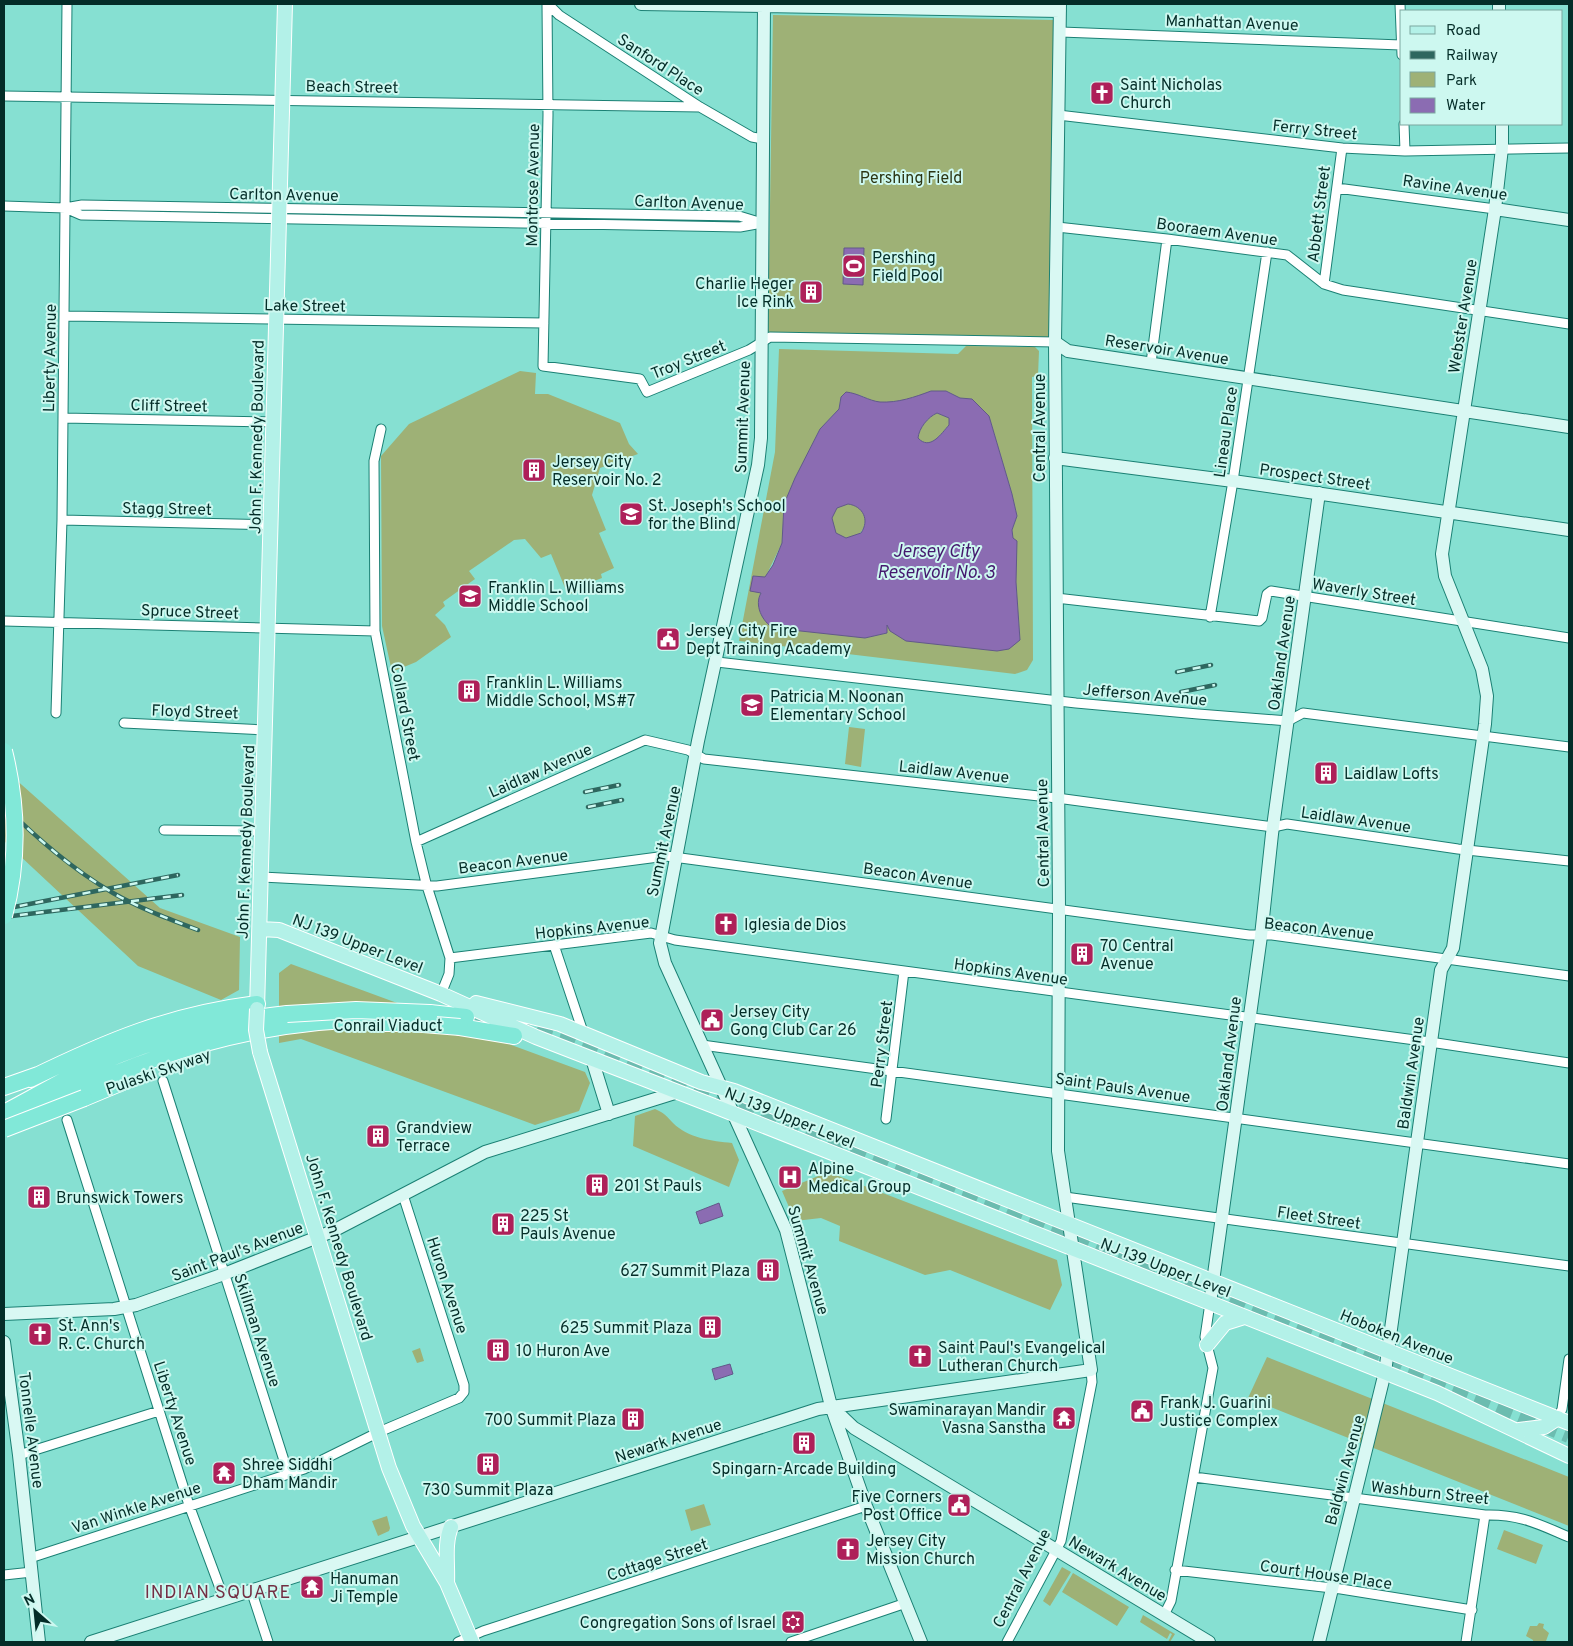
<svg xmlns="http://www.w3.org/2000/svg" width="1573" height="1646" font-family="Overpass,sans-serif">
  <rect width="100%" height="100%" fill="#86e0d2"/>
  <!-- green -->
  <path fill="#9eb176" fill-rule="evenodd" d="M773,15L1054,20L1049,339L768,334Z
    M966,346L1035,347L1039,351L1038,376L1032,377L1033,660L1027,670L1015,674L739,641L775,452L779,349L958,354ZM931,391H946L960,398L972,399L989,416L1012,494L1017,516L1012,530L1020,640L906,641L886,625L887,633L865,638L761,595L753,576L765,578L782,543L784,504L795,478L820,429L839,409L841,397C866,391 859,399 879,402C896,404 915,397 931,391Z
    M520,371L536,373L535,394H548L620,423L629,444L638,454L600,468L592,495L606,530L599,533L614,568L601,574L602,578L586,584L587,587L568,595L551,554L541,558L525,539L514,540L469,571L475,579L443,602L445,606L435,615L445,625L451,637L416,662L392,672L382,626L381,456L409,424Z
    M937,413L949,418V425C941,434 930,451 918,438C919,428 928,417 937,413Z
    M831 521a17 17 0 1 1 34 0a17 17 0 1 1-34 0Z
    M849,727L865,729L861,767L845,764Z
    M4,769L160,908L240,937L239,990L221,1000L138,966L4,841Z
    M291,964L585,1072L590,1083L579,1111L535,1125L301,1039L279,1043V973Z
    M655,1109C666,1114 666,1116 673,1123C688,1138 712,1141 732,1143L739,1160L729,1187L633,1146L635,1116Z
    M828,1172L1057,1260L1062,1285L1050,1310L950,1270L925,1275L839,1241L840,1226L821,1218L795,1221L782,1191Z
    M420,1348L424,1361L417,1363L412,1351Z
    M1267,1357L1569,1477V1526L1248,1398Z
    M704,1504L711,1525L691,1531L685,1510Z
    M387,1516L390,1528L389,1531L378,1536L372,1521Z
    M1504,1530L1543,1545L1536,1564L1497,1549Z
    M1062,1567L1071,1572L1050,1606L1043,1601Z
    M1073,1573L1129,1607L1117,1626L1062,1592Z
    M1143,1615L1175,1634L1170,1642H1168L1172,1634L1170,1633L1167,1639L1140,1622Z
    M1539,1623L1544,1624L1543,1628L1549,1633L1546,1641L1533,1642V1640L1526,1636L1530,1626H1537Z"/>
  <!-- water -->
  <path fill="#8b6cb2" stroke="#625989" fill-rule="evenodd" d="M844,248H864L863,285L843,284Z
    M931,391H946L960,398L972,399L989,416L1012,494L1017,516L1012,530L1013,538L1017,541L1016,582L1020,640L1009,649L997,651L906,641L890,631L887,625V633L865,638L773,628C762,621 754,605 761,593L750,591L753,576L765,577L773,565L782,543L784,504L795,478L820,429L839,409L841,397L846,392C858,393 869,401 880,402C898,403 915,397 931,391ZM937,413L949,418V425C941,434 930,451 918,438C919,428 928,417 937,413ZM848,504C863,506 870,520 861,533L846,538L836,533L832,518L837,508Z
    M719,1203L723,1216L700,1224L696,1212Z
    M730,1364L733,1374L715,1380L712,1369Z"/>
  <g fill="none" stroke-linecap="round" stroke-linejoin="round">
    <!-- highway-tunnel -->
    <path stroke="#6cbcb0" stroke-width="16" stroke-dasharray="16 8" stroke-linecap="butt" d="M466,1017L522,1026L572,1040L1569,1435"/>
    <!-- street casing -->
    <g stroke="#1b8074" stroke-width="11">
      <path id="street" d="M547,4L548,115L543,366L640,379L647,392L749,350L770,337L1055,342
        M548,4L559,15L700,107L752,137L763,139
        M1400,4L1402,55
        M1061,32L1401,45
        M4,96L700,107
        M1058,115L1342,148L1405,151L1569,148
        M1404,124L1405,151
        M1337,188L1495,209
        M4,206L65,208L82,205L739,216L762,223L740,227L81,215L65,208
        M1057,227L1167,239L1287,255L1324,284L1343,290L1569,324
        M1324,284L1342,148
        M65,316L544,323
        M1151,363L1167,239
        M63,418L274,422
        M381,429L374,461L375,631L416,842L426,883L450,958L449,974L441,994
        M62,520L272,525
        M1056,598L1259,621L1262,618L1267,594L1271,591L1569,638
        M1210,617L1233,481L1267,252
        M4,621L375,631
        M717,662L1076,703L1198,714L1288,721L1303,713L1569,747
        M56,713L62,520L67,4
        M124,723L265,730
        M164,830L263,831
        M416,842L645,740L688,750L704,759L1057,798L1273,827L1287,824L1458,849L1569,861
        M262,877L437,886L666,856L1249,935H1272L1569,976
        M554,945L583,1032
        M450,958L651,933L675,940L1430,1042L1569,1063
        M702,1045L1569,1164
        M163,1081L288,1473
        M886,1119L904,971
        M67,1120L189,1505L224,1599
        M1065,1197L1569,1266
        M1558,1418L1562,1409L1569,1359
        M19,1455L159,1411
        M1194,1477L1485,1515C1520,1514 1538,1524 1569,1537
        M30,1558L304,1469L379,1432L459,1398L464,1392V1385L403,1195
        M1175,1570L1341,1589L1472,1610
        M4,1575L32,1572
        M251,1590L268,1642
        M1164,1615L1171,1601L1213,1368L1205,1337L1210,1303
        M458,1642L483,1631L866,1506
        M791,1642L906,1603
        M1007,1642L1061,1541L1092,1382L1091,1370
        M1466,1642L1485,1515"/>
    </g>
    <!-- secondary casing -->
    <g stroke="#1b8074" stroke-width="14">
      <path id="secondary" d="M641,4L1060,11
        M764,4L761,438L758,465L698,741L660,943L665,963L786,1230L831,1406L866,1506L921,1642
        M1499,4V11
        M1495,209L1569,220
        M1055,342L1068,351L1569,427
        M1055,458L1233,481L1569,530
        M592,1059L609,1114
        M1210,1303L1261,936L1272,834L1319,493
        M4,1314L114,1309L136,1305L224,1274L333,1231L485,1152L678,1092
        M4,1342L19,1455L39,1642
        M833,1408L854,1428L1209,1642
        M91,1642L818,1409L1091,1370L1058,1151L1059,909L1055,342L1060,4
        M1319,1642L1385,1372L1441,970L1453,948L1485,724L1487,696L1482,669L1445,576L1442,554L1495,209L1502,148V124"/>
    </g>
    <!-- primary casing -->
    <g stroke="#fff" stroke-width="16">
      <path id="primary" d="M260,929L279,930L441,994L536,1037L714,1106L1437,1393L1569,1456
        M476,1003L560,1024L701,1082L734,1091L1569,1423
        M257,1009L285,4
        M260,1052L389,1468L413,1526L447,1583L472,1642
        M1207,1345L1225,1323L1244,1317
        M1519,1430L1544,1427L1558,1418
        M447,1583C448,1564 444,1544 451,1527"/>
    </g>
    <!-- highway casing -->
    <g stroke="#fff" stroke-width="18">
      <path id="highway" d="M430,1013L466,1017
        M374,1023H411
        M460,1027L514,1036
        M30,1079C108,1041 169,1015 257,1004
        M4,1087L38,1075
        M84,1098L132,1078
        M4,1113C29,1100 53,1086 78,1073C143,1041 216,1022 287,1014
        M23,1115C141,1057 252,1018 385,1019"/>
    </g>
    <!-- street -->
    <use href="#street" stroke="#fff" stroke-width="9"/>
    <!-- secondary -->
    <use href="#secondary" stroke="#d9f8f3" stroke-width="12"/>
    <!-- primary -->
    <use href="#primary" stroke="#b3f1e8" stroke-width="14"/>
    <!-- highway -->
    <use href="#highway" stroke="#81e8d8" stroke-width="16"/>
    <!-- rail casing -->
    <g stroke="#2e675f" stroke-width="4.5">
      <path id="rail" d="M1177,672L1211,665
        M1181,692L1215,685
        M585,792L619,785
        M4,806C38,839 72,869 113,893C139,908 169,919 198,930
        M588,807L622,800
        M4,909L178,875
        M4,917L182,895"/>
    </g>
    <!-- rail -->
    <use href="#rail" stroke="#cdf8f0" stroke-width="2.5" stroke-dasharray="8" stroke-linecap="butt"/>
    <!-- primary-bridge casing -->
    <g stroke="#fff" stroke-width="16" stroke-linecap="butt">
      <path id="primary-bridge" d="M257,1009L256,1030L260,1052"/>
    </g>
    <!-- highway-bridge casing -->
    <g stroke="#fff" stroke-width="18" stroke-linecap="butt">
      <path id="highway-bridge" d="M4,751C18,807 19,860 4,916
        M287,1014L356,1010L430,1013
        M411,1023L460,1027
        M4,1129L84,1098"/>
    </g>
    <!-- primary-bridge -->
    <use href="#primary-bridge" stroke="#b3f1e8" stroke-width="14"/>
    <!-- highway-bridge -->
    <use href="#highway-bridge" stroke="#81e8d8" stroke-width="16"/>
  </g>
  <!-- icons -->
  <defs>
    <g id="church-square" transform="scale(1.25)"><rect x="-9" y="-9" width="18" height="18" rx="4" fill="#ae2059" stroke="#cdf8f0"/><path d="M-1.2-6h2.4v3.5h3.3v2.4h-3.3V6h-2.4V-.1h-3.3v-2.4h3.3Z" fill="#fff"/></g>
    <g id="stadium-square" transform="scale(1.25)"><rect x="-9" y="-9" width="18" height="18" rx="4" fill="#ae2059" stroke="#cdf8f0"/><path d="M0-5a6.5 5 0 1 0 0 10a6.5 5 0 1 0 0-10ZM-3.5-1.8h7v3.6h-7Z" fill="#fff"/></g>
    <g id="building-square" transform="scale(1.25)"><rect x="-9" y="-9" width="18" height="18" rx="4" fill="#ae2059" stroke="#cdf8f0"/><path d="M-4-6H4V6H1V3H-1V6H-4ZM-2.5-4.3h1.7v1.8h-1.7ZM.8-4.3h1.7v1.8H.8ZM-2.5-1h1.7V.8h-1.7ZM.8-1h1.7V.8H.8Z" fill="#fff"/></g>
    <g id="school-square" transform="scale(1.25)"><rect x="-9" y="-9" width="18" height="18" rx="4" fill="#ae2059" stroke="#cdf8f0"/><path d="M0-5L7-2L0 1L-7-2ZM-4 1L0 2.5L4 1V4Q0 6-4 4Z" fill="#fff"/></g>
    <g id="civic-square" transform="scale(1.25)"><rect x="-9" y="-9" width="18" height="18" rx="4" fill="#ae2059" stroke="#cdf8f0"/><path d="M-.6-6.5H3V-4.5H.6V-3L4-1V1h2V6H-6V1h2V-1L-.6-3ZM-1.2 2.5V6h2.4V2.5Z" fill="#fff"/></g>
    <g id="hospital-square" transform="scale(1.25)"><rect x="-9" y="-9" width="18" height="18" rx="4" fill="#ae2059" stroke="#cdf8f0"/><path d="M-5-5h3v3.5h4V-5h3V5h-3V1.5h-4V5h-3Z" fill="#fff"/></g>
    <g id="temple-square" transform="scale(1.25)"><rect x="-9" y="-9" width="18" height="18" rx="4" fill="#ae2059" stroke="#cdf8f0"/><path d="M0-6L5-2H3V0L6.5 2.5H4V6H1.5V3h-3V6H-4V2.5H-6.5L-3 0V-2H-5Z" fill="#fff"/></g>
    <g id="synagogue-square" transform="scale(1.25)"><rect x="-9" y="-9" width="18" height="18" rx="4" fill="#ae2059" stroke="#cdf8f0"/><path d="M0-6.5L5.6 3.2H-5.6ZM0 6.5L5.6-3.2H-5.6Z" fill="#fff"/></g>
  </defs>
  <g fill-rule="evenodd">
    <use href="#church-square" x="1102" y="93"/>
    <use href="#stadium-square" x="854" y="266"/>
    <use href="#building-square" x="811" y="292"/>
    <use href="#building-square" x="534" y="470"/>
    <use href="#school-square" x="631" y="514"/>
    <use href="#school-square" x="470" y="596"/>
    <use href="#civic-square" x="668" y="639"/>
    <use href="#building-square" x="469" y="691"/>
    <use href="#school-square" x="752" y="705"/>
    <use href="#building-square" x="1326" y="773"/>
    <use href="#church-square" x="726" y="924"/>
    <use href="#building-square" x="1082" y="954"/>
    <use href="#civic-square" x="712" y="1020"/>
    <use href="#building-square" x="378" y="1136"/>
    <use href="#hospital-square" x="790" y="1177"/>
    <use href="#building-square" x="597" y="1185"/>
    <use href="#building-square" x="39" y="1197"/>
    <use href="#building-square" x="503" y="1224"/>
    <use href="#building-square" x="768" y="1270"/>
    <use href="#building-square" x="710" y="1327"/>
    <use href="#church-square" x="40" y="1334"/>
    <use href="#building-square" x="498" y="1350"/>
    <use href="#church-square" x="920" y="1356"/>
    <use href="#civic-square" x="1142" y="1411"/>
    <use href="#temple-square" x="1064" y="1418"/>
    <use href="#building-square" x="633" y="1419"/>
    <use href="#building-square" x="804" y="1443"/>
    <use href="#building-square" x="488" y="1464"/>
    <use href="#temple-square" x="224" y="1473"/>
    <use href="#civic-square" x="959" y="1505"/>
    <use href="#church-square" x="848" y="1549"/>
    <use href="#temple-square" x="312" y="1587"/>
    <use href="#synagogue-square" x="793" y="1622"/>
  </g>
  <g text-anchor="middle" stroke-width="4" stroke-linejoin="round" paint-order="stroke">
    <!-- street labels -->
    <g font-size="16" fill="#042d28" stroke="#cdf8f0">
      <text transform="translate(1232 22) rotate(2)" y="6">Manhattan Avenue</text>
      <text transform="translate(661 64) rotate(33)" y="6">Sanford Place</text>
      <text transform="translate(352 86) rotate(1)" y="6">Beach Street</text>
      <text transform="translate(1315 129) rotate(6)" y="6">Ferry Street</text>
      <text transform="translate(532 185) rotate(-89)" y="6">Montrose Avenue</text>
      <text transform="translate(1455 187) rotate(8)" y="6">Ravine Avenue</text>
      <text transform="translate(284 194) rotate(1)" y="6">Carlton Avenue</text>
      <text transform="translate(689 202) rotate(2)" y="6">Carlton Avenue</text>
      <text transform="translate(1318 214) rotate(-83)" y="6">Abbett Street</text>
      <text transform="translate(1217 231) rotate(8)" y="6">Booraem Avenue</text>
      <text transform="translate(305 305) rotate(1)" y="6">Lake Street</text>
      <text transform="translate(1462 316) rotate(-81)" y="6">Webster Avenue</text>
      <text transform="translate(1167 349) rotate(9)" y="6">Reservoir Avenue</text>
      <text transform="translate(49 358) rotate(-89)" y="6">Liberty Avenue</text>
      <text transform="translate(688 359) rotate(-22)" y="6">Troy Street</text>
      <text transform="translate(169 405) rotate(1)" y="6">Cliff Street</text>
      <text transform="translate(742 417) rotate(-88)" y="6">Summit Avenue</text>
      <text transform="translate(1039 428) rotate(-90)" y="6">Central Avenue</text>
      <text transform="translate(1225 432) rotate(-82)" y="6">Lineau Place</text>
      <text transform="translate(256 437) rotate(-89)" y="6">John F. Kennedy Boulevard</text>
      <text transform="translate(1315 476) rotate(8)" y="6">Prospect Street</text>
      <text transform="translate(167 508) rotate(1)" y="6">Stagg Street</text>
      <text transform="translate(1364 591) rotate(9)" y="6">Waverly Street</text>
      <text transform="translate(190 611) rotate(2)" y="6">Spruce Street</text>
      <text transform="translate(1281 653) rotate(-82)" y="6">Oakland Avenue</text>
      <text transform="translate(1145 694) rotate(5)" y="6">Jefferson Avenue</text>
      <text transform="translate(195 711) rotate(2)" y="6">Floyd Street</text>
      <text transform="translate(406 712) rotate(79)" y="6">Collard Street</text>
      <text transform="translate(540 770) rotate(-24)" y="6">Laidlaw Avenue</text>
      <text transform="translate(954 771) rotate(6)" y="6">Laidlaw Avenue</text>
      <text transform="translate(1356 819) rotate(8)" y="6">Laidlaw Avenue</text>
      <text transform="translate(1042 833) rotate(-91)" y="6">Central Avenue</text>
      <text transform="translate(663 841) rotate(-78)" y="6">Summit Avenue</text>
      <text transform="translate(245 842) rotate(-88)" y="6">John F. Kennedy Boulevard</text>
      <text transform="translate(513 861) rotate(-7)" y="6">Beacon Avenue</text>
      <text transform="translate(918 875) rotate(8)" y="6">Beacon Avenue</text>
      <text transform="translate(592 927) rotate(-6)" y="6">Hopkins Avenue</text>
      <text transform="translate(1319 928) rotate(6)" y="6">Beacon Avenue</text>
      <text transform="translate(358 943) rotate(21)" y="6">NJ 139 Upper Level</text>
      <text transform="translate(1011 971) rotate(8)" y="6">Hopkins Avenue</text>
      <text x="388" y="1031">Conrail Viaduct</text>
      <text transform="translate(881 1044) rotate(-83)" y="6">Perry Street</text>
      <text transform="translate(1228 1054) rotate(-83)" y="6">Oakland Avenue</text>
      <text transform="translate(158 1071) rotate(-19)" y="6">Pulaski Skyway</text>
      <text transform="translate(1410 1073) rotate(-82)" y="6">Baldwin Avenue</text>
      <text transform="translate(1123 1087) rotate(8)" y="6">Saint Pauls Avenue</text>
      <text transform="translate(790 1117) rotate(22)" y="6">NJ 139 Upper Level</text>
      <text transform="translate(1319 1217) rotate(8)" y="6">Fleet Street</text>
      <text transform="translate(340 1247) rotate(73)" y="6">John F. Kennedy Boulevard</text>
      <text transform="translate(237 1251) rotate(-21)" y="6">Saint Paul's Avenue</text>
      <text transform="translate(809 1260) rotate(74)" y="6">Summit Avenue</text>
      <text transform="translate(1166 1267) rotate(21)" y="6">NJ 139 Upper Level</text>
      <text transform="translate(448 1285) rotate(72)" y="6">Huron Avenue</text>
      <text transform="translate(258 1330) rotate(72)" y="6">Skillman Avenue</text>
      <text transform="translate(1397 1336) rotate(22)" y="6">Hoboken Avenue</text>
      <text transform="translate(176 1413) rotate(72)" y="6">Liberty Avenue</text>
      <text transform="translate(32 1430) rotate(83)" y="6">Tonnelle Avenue</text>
      <text transform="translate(668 1440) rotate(-18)" y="6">Newark Avenue</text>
      <text transform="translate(1344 1470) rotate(-75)" y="6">Baldwin Avenue</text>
      <text transform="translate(1430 1492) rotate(6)" y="6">Washburn Street</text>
      <text transform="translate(136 1507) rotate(-18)" y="6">Van Winkle Avenue</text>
      <text transform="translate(657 1559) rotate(-18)" y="6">Cottage Street</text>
      <text transform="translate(1118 1568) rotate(31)" y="6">Newark Avenue</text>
      <text transform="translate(1326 1574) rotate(8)" y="6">Court House Place</text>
      <text transform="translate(1021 1578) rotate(-63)" y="6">Central Avenue</text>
    </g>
    <!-- poi labels -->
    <g font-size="16" fill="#042d28" stroke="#cdf8f0" text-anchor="start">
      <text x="1120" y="90">Saint Nicholas<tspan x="1120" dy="18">Church</tspan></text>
      <text x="872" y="263">Pershing<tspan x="872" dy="18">Field Pool</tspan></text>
      <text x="794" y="289" text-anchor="end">Charlie Heger<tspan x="794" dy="18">Ice Rink</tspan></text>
      <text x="552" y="467">Jersey City<tspan x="552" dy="18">Reservoir No. 2</tspan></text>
      <text x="648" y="511">St. Joseph's School<tspan x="648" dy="18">for the Blind</tspan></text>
      <text x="488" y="593">Franklin L. Williams<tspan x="488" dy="18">Middle School</tspan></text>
      <text x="686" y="636">Jersey City Fire<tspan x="686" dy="18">Dept Training Academy</tspan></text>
      <text x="486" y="688">Franklin L. Williams<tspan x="486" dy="18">Middle School, MS#7</tspan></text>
      <text x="770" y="702">Patricia M. Noonan<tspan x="770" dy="18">Elementary School</tspan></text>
      <text x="1344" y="779">Laidlaw Lofts</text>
      <text x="744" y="930">Iglesia de Dios</text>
      <text x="1100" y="951">70 Central<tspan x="1100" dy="18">Avenue</tspan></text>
      <text x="730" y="1017">Jersey City<tspan x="730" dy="18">Gong Club Car 26</tspan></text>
      <text x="396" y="1133">Grandview<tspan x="396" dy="18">Terrace</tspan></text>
      <text x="808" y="1174">Alpine<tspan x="808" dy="18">Medical Group</tspan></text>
      <text x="614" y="1191">201 St Pauls</text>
      <text x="56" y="1203">Brunswick Towers</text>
      <text x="520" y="1221">225 St<tspan x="520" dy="18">Pauls Avenue</tspan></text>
      <text x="750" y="1276" text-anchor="end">627 Summit Plaza</text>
      <text x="58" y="1331">St. Ann's<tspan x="58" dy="18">R. C. Church</tspan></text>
      <text x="692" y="1333" text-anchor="end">625 Summit Plaza</text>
      <text x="938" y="1353">Saint Paul's Evangelical<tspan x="938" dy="18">Lutheran Church</tspan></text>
      <text x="516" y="1356">10 Huron Ave</text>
      <text x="1160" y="1408">Frank J. Guarini<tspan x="1160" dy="18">Justice Complex</tspan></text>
      <text x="1046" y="1415" text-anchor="end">Swaminarayan Mandir<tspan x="1046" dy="18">Vasna Sanstha</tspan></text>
      <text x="616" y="1425" text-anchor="end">700 Summit Plaza</text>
      <text x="242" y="1470">Shree Siddhi<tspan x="242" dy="18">Dham Mandir</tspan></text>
      <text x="804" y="1474" text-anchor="middle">Spingarn-Arcade Building</text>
      <text x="488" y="1495" text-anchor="middle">730 Summit Plaza</text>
      <text x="942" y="1502" text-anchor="end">Five Corners<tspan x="942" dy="18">Post Office</tspan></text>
      <text x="866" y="1546">Jersey City<tspan x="866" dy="18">Mission Church</tspan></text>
      <text x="330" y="1584">Hanuman<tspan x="330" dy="18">Ji Temple</tspan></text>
      <text x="776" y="1628" text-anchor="end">Congregation Sons of Israel</text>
    </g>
    <!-- park labels -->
    <g font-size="16" fill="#2b3513" stroke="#cdf8f0">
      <text x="911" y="183">Pershing Field</text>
    </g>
    <!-- water labels -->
    <g font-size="18" font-style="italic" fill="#45196e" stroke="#cdf8f0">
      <text x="936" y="557">Jersey City<tspan x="936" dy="21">Reservoir No. 3</tspan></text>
    </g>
    <!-- neighbourhood labels -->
    <g font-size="18" letter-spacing="1" fill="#732e43" stroke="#cdf8f0">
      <text x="218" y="1598">INDIAN SQUARE</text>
    </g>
  </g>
  <!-- border -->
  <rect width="1573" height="1646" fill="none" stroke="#042d28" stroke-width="10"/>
  <!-- legend -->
  <rect x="1400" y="10" width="162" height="115" fill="#cdf8f0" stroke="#7da7a0"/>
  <rect x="1410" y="26" width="25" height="8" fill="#b3f1e8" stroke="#7da7a0"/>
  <text x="1446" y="35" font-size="15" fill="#042d28">Road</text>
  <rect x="1410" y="51" width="25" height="8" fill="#2e675f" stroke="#7da7a0"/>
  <text x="1446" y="60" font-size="15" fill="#042d28">Railway</text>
  <rect x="1410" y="72" width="25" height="15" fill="#9eb176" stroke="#7da7a0"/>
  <text x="1446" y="85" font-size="15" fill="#042d28">Park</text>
  <rect x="1410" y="98" width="25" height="15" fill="#8b6cb2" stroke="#7da7a0"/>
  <text x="1446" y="110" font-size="15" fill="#042d28">Water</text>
  <!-- north arrow -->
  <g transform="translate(35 1611) rotate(333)" stroke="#cdf8f0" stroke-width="4" paint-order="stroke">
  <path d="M0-4L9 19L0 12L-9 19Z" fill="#042d28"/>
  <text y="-8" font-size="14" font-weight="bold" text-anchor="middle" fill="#042d28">N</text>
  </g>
</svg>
